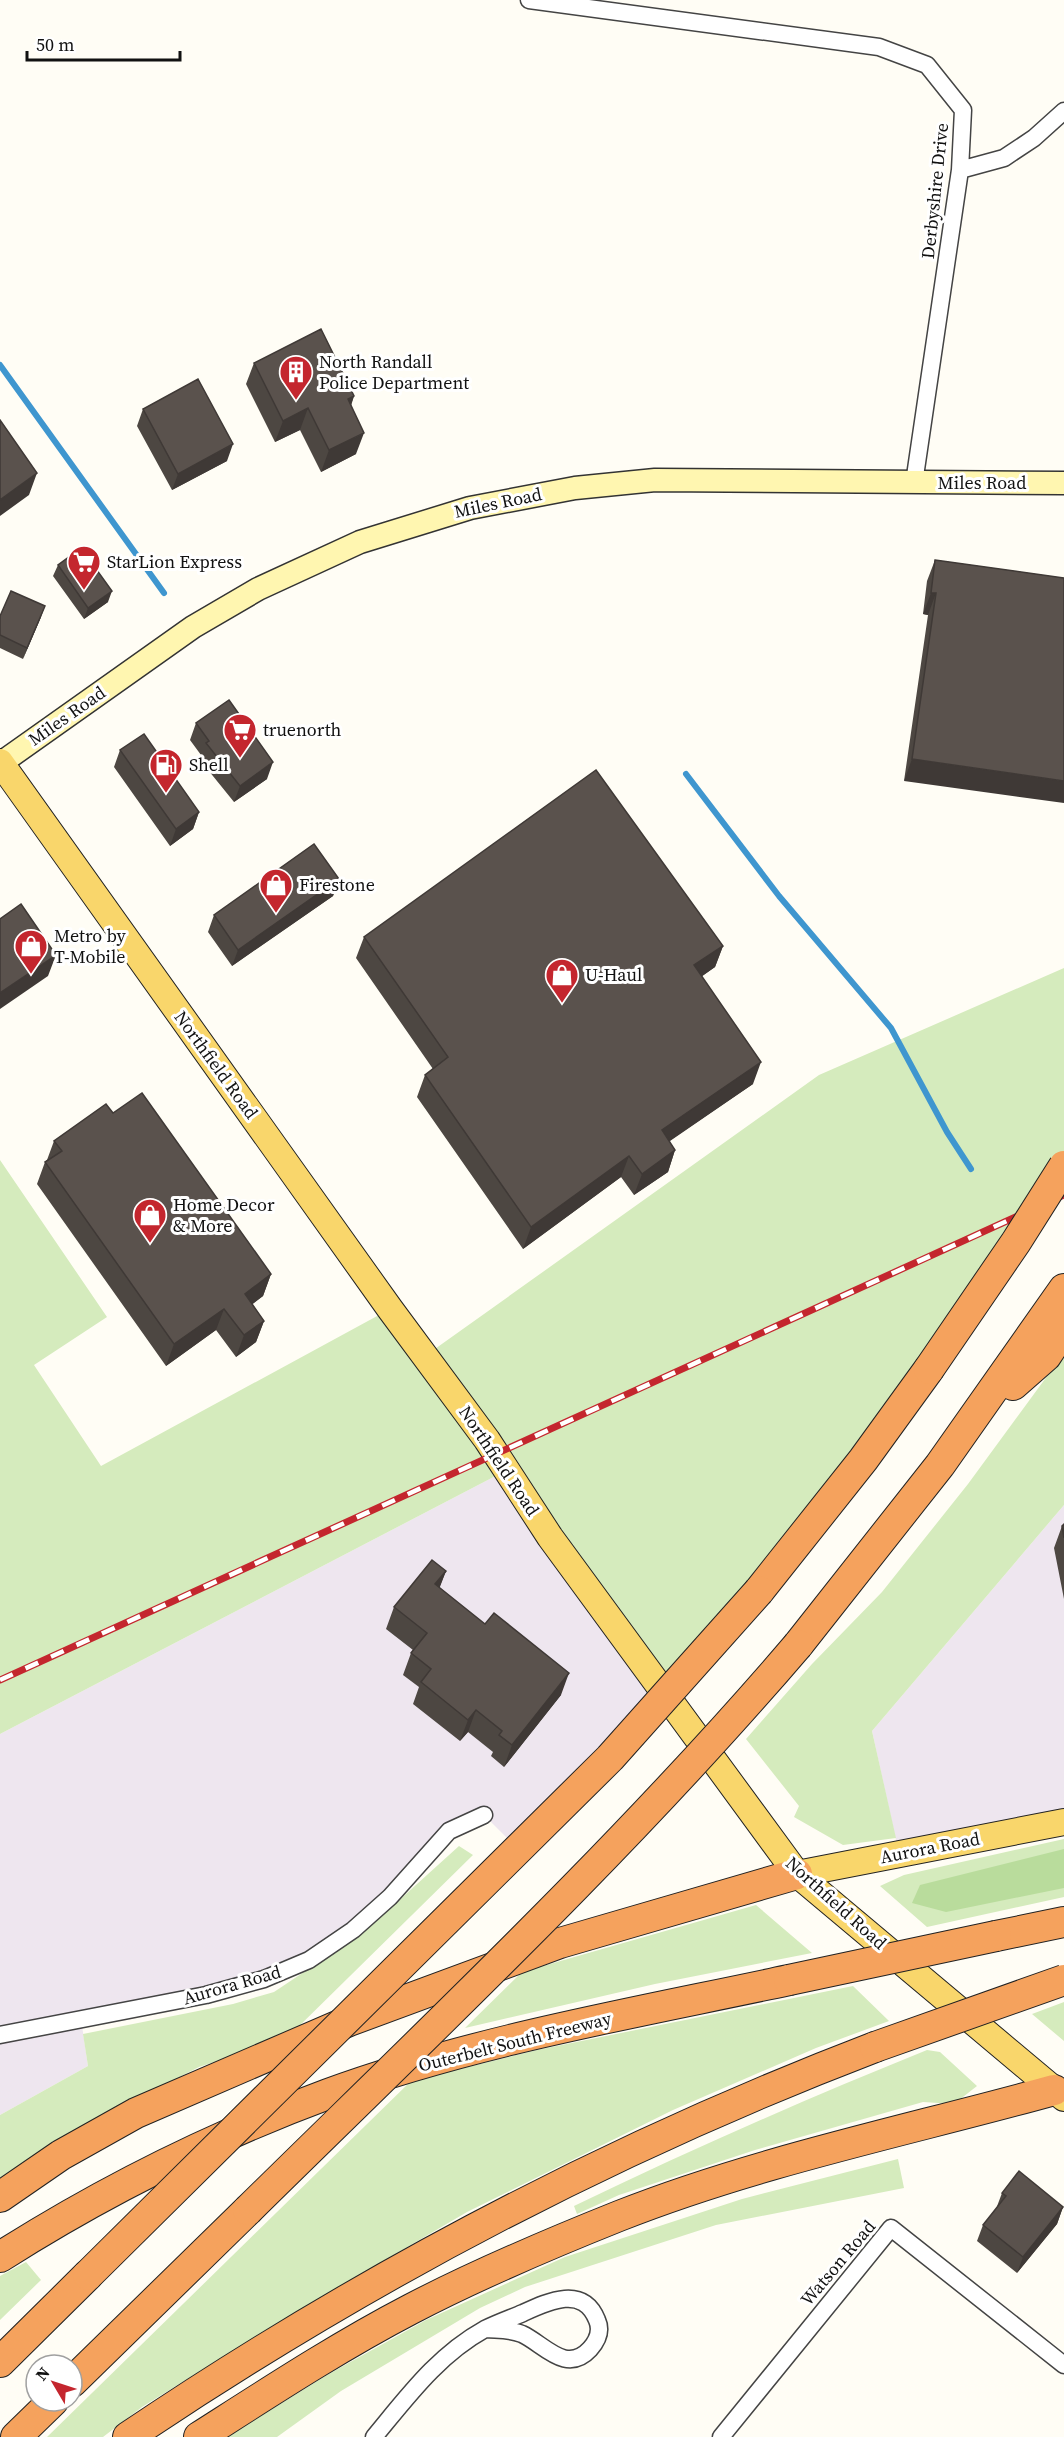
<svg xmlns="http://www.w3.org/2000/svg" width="1064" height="2437" font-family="'Source Serif 4',serif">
  <rect width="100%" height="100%" fill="#fffdf5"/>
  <!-- industrial -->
  <path fill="#eee6ef" d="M507,1470L672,1702L519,1850L484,1815L449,1831L390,1897L309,1960L81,2019L88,2066L0,2115V1734Z
    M1064,1505V1822L899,1854L872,1731Z"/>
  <!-- green -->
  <path fill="#d5ebbd" d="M1064,968V1166L672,1702L507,1470L0,1734V1160L107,1317L34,1365L101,1466L390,1309L425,1356L819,1075Z
    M1064,1329V1505L872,1731L896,1838L843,1845L794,1817L799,1806L746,1739L812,1664L882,1592L968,1484L1056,1364Z
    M1064,1839V1897L927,1927L880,1886L904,1875Z
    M459,1846L473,1855L287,2038L199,2067L123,2106L0,2178V2115L88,2066L83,2034L233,2004L274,1992L364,1932Z
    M756,1905L812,1953L655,1984L465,2028L522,1972Z
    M853,1986L889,2021L816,2048L673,2110L467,2212L286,2318L142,2407L103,2437H47L411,2081L537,2050Z
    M1064,2002V2041L1032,2014Z
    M927,2050L940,2052L977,2086L954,2104L923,2102L755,2150L619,2195L577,2214L574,2206C690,2150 808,2098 927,2050Z
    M898,2159L904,2188L716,2225L525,2287L480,2308L341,2391L277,2437H227L327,2375L426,2320L565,2257L742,2199Z
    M26,2262L41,2280L0,2320V2276Z"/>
  <!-- forest -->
  <path fill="#b9dc9c" d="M1064,1849V1888L946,1912L912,1903L920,1885Z"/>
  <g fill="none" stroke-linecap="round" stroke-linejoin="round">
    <!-- stream -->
    <path stroke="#3f96cf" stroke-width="6" d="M0,365L164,593
      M686,774L779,896L891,1028L947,1132L971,1169"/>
    <!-- minor casing -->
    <g stroke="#444" stroke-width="19">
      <path id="minor" d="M529,0L879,47L927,65L963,110L960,170L914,483
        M960,170L1004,158L1034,138L1064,111
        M0,2035L206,1995L264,1979L309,1960L353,1930L390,1897L449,1831L484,1815
        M374,2437C408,2396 438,2355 485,2329C497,2323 511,2318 523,2313C549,2301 583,2285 597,2320C602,2331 597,2341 590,2349C566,2375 544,2344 522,2334C510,2329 498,2330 486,2329
        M721,2437L891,2228L1064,2365"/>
    </g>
    <!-- secondary casing -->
    <g stroke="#333" stroke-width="25">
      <path id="secondary" d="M1,763L193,627L258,589L360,542L470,508L575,488L655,480L1064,483"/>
    </g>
    <!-- primary casing -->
    <g stroke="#222" stroke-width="28">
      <path id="primary" d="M0,762L390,1309L487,1440L550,1537L797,1874L1064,2098
        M797,1874L1064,1822"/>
    </g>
    <!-- motorway casing -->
    <g stroke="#222" stroke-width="32">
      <path id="motorway" d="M1013,1385L1046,1356L1064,1329
        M759,1591L863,1460L929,1369
        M798,1645L940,1465L1064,1289
        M996,1936L1064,1922
        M0,2197L61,2155L136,2113L349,2021L560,1943L797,1874
        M0,2257C104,2191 212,2137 328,2094C476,2040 635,2013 789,1980
        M0,2362L88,2275
        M72,2382L248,2210
        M16,2437L53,2401
        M128,2437C362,2279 611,2148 875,2047
        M199,2437C268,2393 338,2347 411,2309C478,2274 549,2244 619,2216C758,2161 910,2130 1054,2090"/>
    </g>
    <!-- minor -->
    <use href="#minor" stroke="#fff" stroke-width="16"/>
    <!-- secondary -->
    <use href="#secondary" stroke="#fff6b0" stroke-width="22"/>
    <!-- primary -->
    <use href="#primary" stroke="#f9d66b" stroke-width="26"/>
    <!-- motorway -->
    <use href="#motorway" stroke="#f5a25d" stroke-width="30"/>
    <!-- rail casing -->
    <g stroke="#c4262e" stroke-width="7">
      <path id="rail" d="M0,1680L1064,1195"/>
    </g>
    <!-- rail -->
    <use href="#rail" stroke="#fff" stroke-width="4.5" stroke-dasharray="14" stroke-linecap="butt"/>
    <!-- motorway-bridge casing -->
    <g stroke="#222" stroke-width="32" stroke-linecap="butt">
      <path id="motorway-bridge" d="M929,1369L1016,1242L1064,1166
        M789,1980L996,1936
        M875,2047L1064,1980
        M248,2210C435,2026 627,1845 798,1645
        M88,2275L610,1758L759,1591"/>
    </g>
    <!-- motorway-bridge -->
    <use href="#motorway-bridge" stroke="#f5a25d" stroke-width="30"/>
  </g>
  <!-- wall -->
  <path fill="#4d4742" d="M254,363L354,396L351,406L356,454L321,472L300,430L275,442L246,384Z
    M143,409L227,461L172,490L137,426Z
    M935,560L1064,578L904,781L928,615L923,614L927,581Z
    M58,565L108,602L84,619L53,576Z
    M0,616L41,617L23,659L0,648Z
    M196,723L267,779L234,802L200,760L201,755L190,740Z
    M120,750L199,812L193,829L170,846L114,767Z
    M339,879L333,896L232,966L208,932L214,915Z
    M364,937L723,946L715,967L701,977L753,1084L669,1141L675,1150L668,1172L634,1195L621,1177L523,1249L417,1097L425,1075L433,1069L356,958Z
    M113,1113L271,1274L263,1296L252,1304L264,1321L256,1342L236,1357L216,1330L166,1366L37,1184L45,1162L47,1160L54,1141Z
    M1064,1524V1599L1054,1548L1062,1526Z
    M446,1571L439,1588L561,1695L504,1767L491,1756L493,1752L468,1732L460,1741L413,1704L419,1687L403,1675L411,1653L413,1650L386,1629L394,1607Z
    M1002,2193L1063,2207L1057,2224L1017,2273L977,2241L983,2225L996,2209Z"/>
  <!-- shaded-wall -->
  <path fill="#3f3936" d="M354,396L346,418L348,399Z
    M308,408L300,430L275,442L283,421Z
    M364,433L356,454L321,472L329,450Z
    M233,444L227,461L172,490L178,474Z
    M37,473L29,495L0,516V500Z
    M112,591L108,602L84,619L88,608Z
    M931,593H936L928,615L923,614Z
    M45,606L41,617L23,659L27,648Z
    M912,759L1064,781V803L904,781Z
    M273,762L267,779L234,802L240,786Z
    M199,812L193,829L170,846L176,829Z
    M339,879L333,896L232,966L238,950Z
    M723,946L715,967L686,987L694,965Z
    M56,955L48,976L0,1009V993Z
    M761,1062L753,1084L654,1152L662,1130Z
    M675,1150L668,1172L634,1195L642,1174Z
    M629,1156L621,1177L523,1249L531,1227Z
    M271,1274L263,1296L237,1316L245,1294Z
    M224,1309L216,1330L166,1366L174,1344Z
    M264,1321L256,1342L236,1357L244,1335Z
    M446,1571L438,1592L435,1584Z
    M569,1673L561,1695L504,1767L512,1745Z
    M476,1710L468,1732L460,1741L468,1720Z
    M1063,2207L1057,2224L1017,2273L1023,2257Z"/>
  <!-- building -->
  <path fill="#5a524d" stroke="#3f3936" stroke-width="1.5" d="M321,329L354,396L348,399L364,433L329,450L308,408L283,421L254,363Z
    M198,379L233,444L178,474L143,409Z
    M0,420L37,473L0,500Z
    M81,548L112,591L88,608L58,565Z
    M935,560L1064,578V781L912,759L936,593H931Z
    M11,591L45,606L27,648L0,635V616Z
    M229,700L273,762L240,786L206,743L209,741L196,723Z
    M144,734L199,812L176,829L120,750Z
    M596,770L723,946L694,965L761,1062L662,1130L675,1150L642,1174L629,1156L531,1227L425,1075L448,1057L364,937Z
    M314,844L339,879L238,950L214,915Z
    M21,904L56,955L0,993V919Z
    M142,1093L271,1274L245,1294L264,1321L244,1335L224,1309L174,1344L45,1162L62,1151L54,1141L106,1104L113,1113Z
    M1064,1524V1538L1062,1526Z
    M432,1560L446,1571L435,1584L485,1624L494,1613L569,1673L512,1745L499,1735L502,1731L476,1710L468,1720L421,1682L431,1669L411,1653L427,1633L394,1607Z
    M1019,2171L1063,2207L1023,2257L983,2225L1006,2196L1002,2193Z"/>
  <!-- icons -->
  <defs>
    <g id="building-pin" transform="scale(1.725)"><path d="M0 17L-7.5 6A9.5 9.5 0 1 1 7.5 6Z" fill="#c4262e" stroke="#fff"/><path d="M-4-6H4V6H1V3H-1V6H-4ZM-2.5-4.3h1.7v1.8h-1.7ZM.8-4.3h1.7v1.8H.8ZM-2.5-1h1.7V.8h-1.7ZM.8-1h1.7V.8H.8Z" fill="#fff"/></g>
    <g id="supermarket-pin" transform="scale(1.725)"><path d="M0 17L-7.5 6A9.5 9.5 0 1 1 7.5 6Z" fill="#c4262e" stroke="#fff"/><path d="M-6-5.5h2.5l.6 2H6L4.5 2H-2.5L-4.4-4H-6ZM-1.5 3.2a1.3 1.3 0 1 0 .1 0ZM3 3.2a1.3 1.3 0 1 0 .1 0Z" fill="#fff"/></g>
    <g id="fuel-pin" transform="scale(1.725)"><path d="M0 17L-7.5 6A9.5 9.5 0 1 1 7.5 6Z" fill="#c4262e" stroke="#fff"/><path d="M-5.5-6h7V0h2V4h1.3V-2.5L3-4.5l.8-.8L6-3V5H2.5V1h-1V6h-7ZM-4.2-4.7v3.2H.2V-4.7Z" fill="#fff"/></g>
    <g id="shop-pin" transform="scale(1.725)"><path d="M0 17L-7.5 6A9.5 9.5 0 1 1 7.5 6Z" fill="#c4262e" stroke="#fff"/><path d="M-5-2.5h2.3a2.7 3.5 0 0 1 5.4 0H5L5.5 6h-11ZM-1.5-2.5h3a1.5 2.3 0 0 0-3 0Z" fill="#fff"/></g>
  </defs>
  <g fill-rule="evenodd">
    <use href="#building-pin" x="296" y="372"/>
    <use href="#supermarket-pin" x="84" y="562"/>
    <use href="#supermarket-pin" x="240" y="730"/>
    <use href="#fuel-pin" x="166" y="765"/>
    <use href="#shop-pin" x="276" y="885"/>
    <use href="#shop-pin" x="31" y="946"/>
    <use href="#shop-pin" x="562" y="975"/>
    <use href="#shop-pin" x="150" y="1215"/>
  </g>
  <g text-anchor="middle" stroke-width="6" stroke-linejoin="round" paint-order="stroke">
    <!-- street labels -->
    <g font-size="18" fill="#111" stroke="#fff">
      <text transform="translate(935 191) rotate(-84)" y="6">Derbyshire Drive</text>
      <text x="982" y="489">Miles Road</text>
      <text transform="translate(498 503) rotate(-12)" y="6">Miles Road</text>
      <text transform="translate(67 716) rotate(-35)" y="6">Miles Road</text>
      <text transform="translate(216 1065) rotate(54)" y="6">Northfield Road</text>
      <text transform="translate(499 1461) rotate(56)" y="6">Northfield Road</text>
      <text transform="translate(930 1848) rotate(-11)" y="6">Aurora Road</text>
      <text transform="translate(836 1903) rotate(42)" y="6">Northfield Road</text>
      <text transform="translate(232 1985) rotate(-16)" y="6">Aurora Road</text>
      <text transform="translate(515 2042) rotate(-14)" y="6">Outerbelt South Freeway</text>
      <text transform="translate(838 2263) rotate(-50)" y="6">Watson Road</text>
    </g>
    <!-- poi labels -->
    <g font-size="18" fill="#111" stroke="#fff" text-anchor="start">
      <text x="319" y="368">North Randall<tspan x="319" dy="21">Police Department</tspan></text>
      <text x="107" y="568">StarLion Express</text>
      <text x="263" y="736">truenorth</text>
      <text x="189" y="771">Shell</text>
      <text x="299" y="891">Firestone</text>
      <text x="54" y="942">Metro by<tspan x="54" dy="21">T-Mobile</tspan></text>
      <text x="585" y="981">U-Haul</text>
      <text x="173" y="1211">Home Decor<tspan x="173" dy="21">&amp; More</tspan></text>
    </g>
  </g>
  <!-- north arrow -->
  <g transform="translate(54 2383) rotate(309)"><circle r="28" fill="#ffffff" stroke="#a0a0a0" stroke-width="1.5"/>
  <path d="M0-4.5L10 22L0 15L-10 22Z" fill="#c4262e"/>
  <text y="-9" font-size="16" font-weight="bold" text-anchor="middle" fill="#111111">N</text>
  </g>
  <!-- scale -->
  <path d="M27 51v9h153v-9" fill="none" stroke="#111111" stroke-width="3"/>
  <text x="36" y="51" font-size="18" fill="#111111" stroke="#ffffff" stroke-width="4.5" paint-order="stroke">50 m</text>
</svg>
